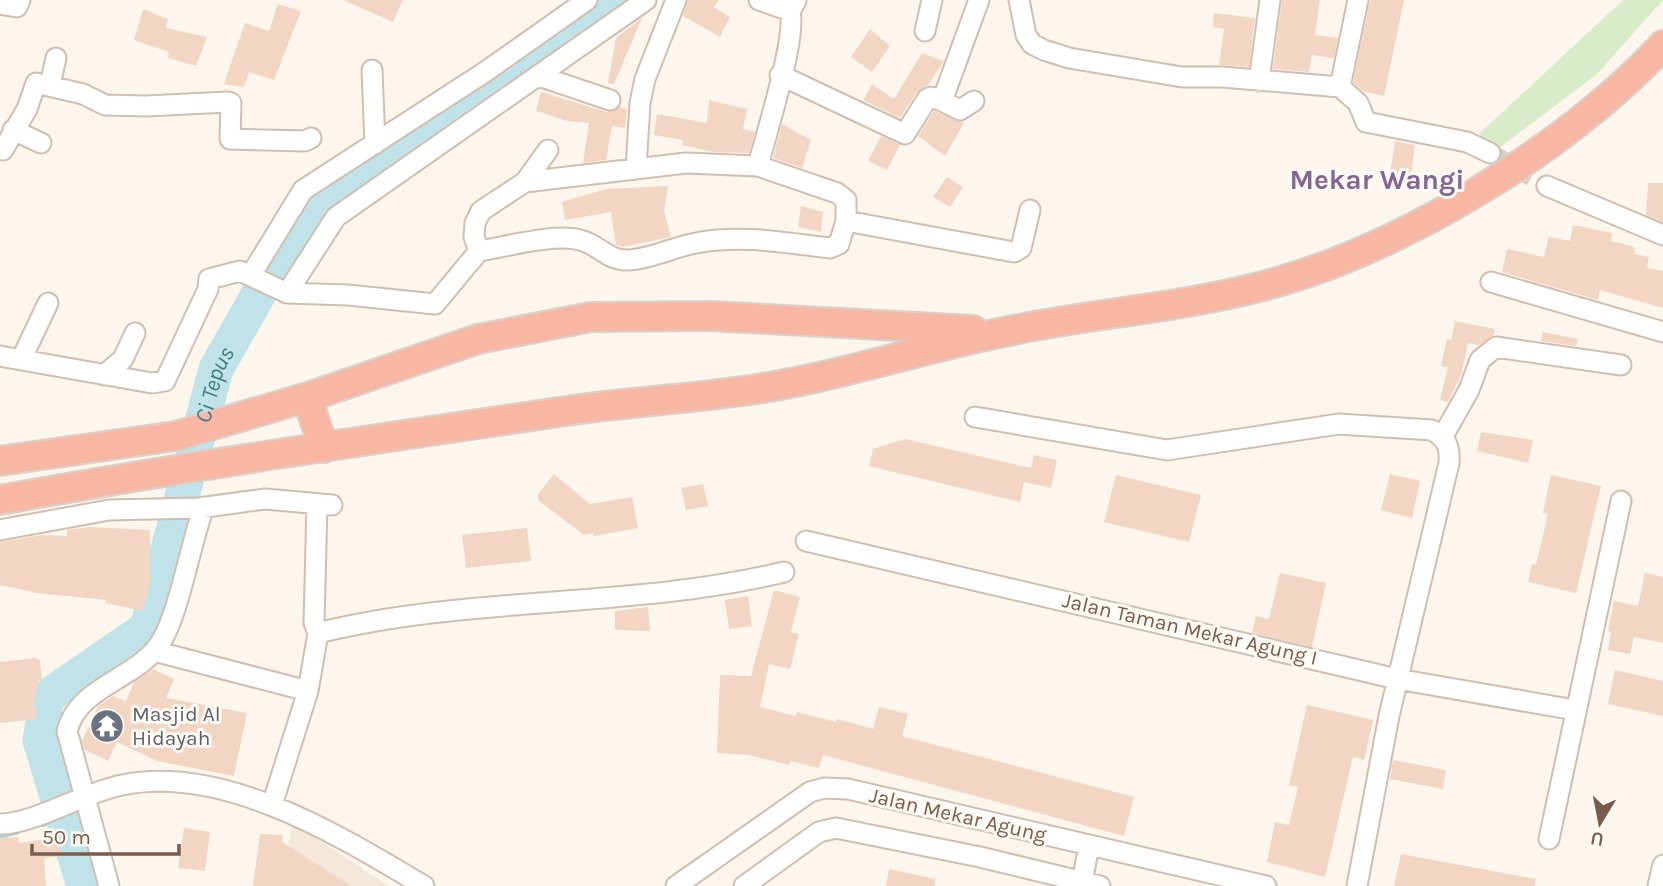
<svg xmlns="http://www.w3.org/2000/svg" width="1663" height="886" font-family="Karla,sans-serif">
  <rect width="100%" height="100%" fill="#fdf6ec"/>
  <!-- residential -->
  <path fill="#f5e8da" d="M292,823L389,886H283Z"/>
  <!-- green -->
  <path fill="#d8ecc9" d="M1623,0H1663L1596,75L1499,148L1479,134Z"/>
  <g fill="none" stroke-linecap="round" stroke-linejoin="round">
    <!-- stream -->
    <path stroke="#a5d3da" stroke-width="6" d="M42,824L63,818
      M0,836L18,831"/>
    <!-- river -->
    <path stroke="#bfe3e8" stroke-width="35" id="s1" d="M84,886L40,740L47,697L147,628L216,369L301,220L614,0"/>
  </g>
  <!-- building -->
  <path fill="#f3d5c3" d="M343,0H403L393,22Z
    M688,0H719L714,7L730,17L720,37L683,16Z
    M1282,0H1320L1315,35L1338,38L1334,58L1312,55L1309,72L1273,69Z
    M1370,0H1404L1384,96L1363,91L1353,83Z
    M278,4L301,11L274,80L249,72L244,87L224,84L245,23L269,31Z
    M143,9L168,19L166,28L207,37L196,66L168,58L169,52L134,40Z
    M1214,13L1255,18L1249,67L1219,65L1224,29L1213,27Z
    M642,18L614,84L608,83L616,38Z
    M870,29L890,46L872,72L851,57Z
    M922,53L944,61L927,86L917,92L900,118L863,100L872,84L894,99Z
    M541,92L607,112L619,107L627,109L625,128L612,126L606,160L583,163L589,123L567,121L536,111Z
    M709,100L747,109L743,129L755,132L749,153L714,152L682,145L683,140L654,135L657,114L707,123Z
    M934,111L964,123L945,156L918,136Z
    M782,124L811,140L802,168L773,158Z
    M881,136L900,145L887,170L868,161Z
    M1395,141L1415,145L1411,176L1388,187Z
    M947,177L963,187L950,207L933,197Z
    M1648,183H1663V222L1646,215Z
    M668,186L664,211L671,237L623,247L616,245L611,212L565,220L562,202L606,189Z
    M801,206L823,212L821,232L798,227Z
    M1573,225L1612,233L1611,241L1635,247L1634,254L1649,257L1647,268L1663,271V308L1600,290L1598,300L1502,272L1507,249L1544,257L1549,237L1570,241Z
    M1455,321L1495,329L1494,335L1479,345L1468,343L1461,375L1448,402L1440,400L1448,367L1441,366L1447,339L1451,340Z
    M1543,332L1578,339L1576,346L1541,341Z
    M1481,432L1533,440L1528,463L1477,451Z
    M905,439L1031,468L1034,455L1057,460L1051,488L1024,482L1020,502L869,466L873,449Z
    M554,474L590,504L632,497L638,528L594,536L593,533L584,535L538,500V494Z
    M1390,474L1420,481L1412,518L1381,510Z
    M1116,475L1201,495L1189,542L1104,522Z
    M1551,475L1601,486L1576,593L1528,582L1532,564L1536,565L1548,514L1543,513Z
    M703,484L708,506L686,510L681,488Z
    M89,527L150,530V582L143,611L105,603L106,600L37,593L0,585V542L42,535L67,536V530Z
    M527,528L531,561L466,568L462,535Z
    M1280,573L1326,583L1312,647L1252,633L1256,616L1269,619Z
    M1645,573L1663,577V643L1634,637L1630,654L1608,650L1611,632L1608,631L1614,601L1638,606Z
    M774,590L800,597L791,632L799,634L790,669L769,664L760,707L796,716L797,712L836,722L837,719L873,729L879,707L908,714L902,736L1134,797L1124,836L823,755L819,768L790,761L789,765L749,755L717,753L720,675L751,676Z
    M748,596L752,626L729,629L725,600Z
    M648,607L650,631L615,630V611Z
    M35,658L40,660L42,680H39L34,701L37,719L0,723V662Z
    M153,669L174,679L166,698L247,713L234,776L157,761L117,742L108,761L85,750L82,741L98,706L113,696L126,701L134,682Z
    M1615,670L1663,681V716L1608,704Z
    M1307,705L1373,720L1364,760L1353,757L1325,877L1267,862L1275,822L1289,825L1298,787L1289,785Z
    M1393,760L1446,770L1443,789L1390,779Z
    M184,828L210,832L205,871L178,868Z
    M260,834L283,835L282,842L352,886H253Z
    M18,837L19,843L59,837L62,856L44,858L46,886H0V838Z
    M1401,854L1536,879L1535,886H1394Z
    M889,869L935,879V886H886Z"/>
  <g fill="none" stroke-linecap="round" stroke-linejoin="round">
    <!-- minor-tunnel -->
    <path stroke="#dcd0c4" stroke-width="19" stroke-dasharray="19 10" stroke-linecap="butt" d="M1490,153L1547,186"/>
    <!-- minor casing -->
    <g stroke="#d1beb0" stroke-width="23">
      <path id="minor" d="M759,0L790,11L796,1
        M1019,0L1026,35L1032,44L1044,50L1069,58L1182,77H1222L1340,87L1358,103L1366,122L1467,142L1490,153
        M0,4L17,7L20,0
        M925,31L932,0
        M372,70L375,144
        M780,75L905,134L927,99L931,97L942,101
        M539,76L610,100
        M1259,81L1270,0
        M50,85L56,58
        M1340,87L1358,0
        M974,101L960,110L942,101L979,0
        M13,130L41,143
        M0,149L3,150L27,109L36,83L83,94L105,105L146,106L228,102L231,103L230,139L305,141L311,138
        M758,166C766,134 797,37 790,11
        M636,169L640,103L645,79L676,0
        M525,182L548,150
        M1547,186L1663,235
        M479,251L474,237L475,223L481,211L525,182L686,163L758,166L837,193L846,200V221
        M251,275L303,190L485,72L587,0
        M1491,282L1663,332
        M287,293L336,217L646,0
        M0,356L152,383L165,381L208,289L209,279L240,271L287,293L348,295L435,304L479,251C505,247 555,233 580,240C598,244 608,261 628,260C651,259 673,247 696,243C739,234 786,243 830,248L839,244L846,221L1014,252L1021,248L1030,210
        M22,358L48,303
        M104,375L123,359L135,333
        M975,417L1167,450L1339,424L1432,430C1447,439 1450,446 1449,463L1389,716L1357,886
        M1443,436L1469,390L1480,360L1496,347L1621,365
        M317,504L314,623L318,633
        M0,530L109,510L199,508L265,499L332,505
        M806,541L1397,679L1575,710
        M154,651L308,691
        M272,805L308,691L318,633C471,595 631,609 784,572
        M0,824C34,824 85,792 122,785C224,764 340,836 424,886
        M1549,839L1621,501
        M1082,882L1089,846
        M109,886L67,731C78,688 129,681 156,649C178,623 190,543 204,507
        M676,886L810,792L824,788L848,789L1266,886
        M744,886L819,832L836,828L980,857L1100,886
        M1658,886L1663,865"/>
    </g>
    <!-- highway casing -->
    <g stroke="#dad1cd" stroke-width="32">
      <path id="highway" d="M307,398L324,448
        M0,461L176,436L311,396L478,339L591,317L710,316L973,330
        M0,500C188,466 377,439 566,411C627,402 689,399 750,390C833,378 917,350 999,333C1085,314 1174,309 1259,287C1397,252 1567,149 1663,45"/>
    </g>
    <!-- minor -->
    <use href="#minor" stroke="#fff" stroke-width="19"/>
    <!-- highway -->
    <use href="#highway" stroke="#f7b7a3" stroke-width="28"/>
  </g>
  <!-- icons -->
  <defs>
    <g id="temple-disc" transform="scale(1.75)"><circle r="9.5" fill="#6b7280" stroke="#fffaf3"/><path d="M0-6L5-2H3V0L6.5 2.5H4V6H1.5V3h-3V6H-4V2.5H-6.5L-3 0V-2H-5Z" fill="#fff"/></g>
  </defs>
  <g fill-rule="evenodd">
    <use href="#temple-disc" x="107" y="726"/>
  </g>
  <g text-anchor="middle" stroke-width="6" stroke-linejoin="round" paint-order="stroke">
    <!-- street labels -->
    <g font-size="21" fill="#7a5c4d" stroke="#fffaf3">
      <text transform="translate(1190 629) rotate(13)" y="7">Jalan Taman Mekar Agung I</text>
      <text transform="translate(958 815) rotate(13)" y="7">Jalan Mekar Agung</text>
    </g>
    <!-- worship labels -->
    <g font-size="21" fill="#5b616d" stroke="#fffaf3" text-anchor="start">
      <text x="132" y="721">Masjid Al<tspan x="132" dy="24">Hidayah</tspan></text>
    </g>
    <!-- water labels -->
    <g font-size="23" font-style="italic" fill="#437c86" stroke="#fffaf3">
      <text dy="8" stroke="none"><textPath href="#s1" startOffset="570">Ci Tepus</textPath></text>
    </g>
    <!-- district labels -->
    <g font-size="28" font-weight="bold" fill="#846695" stroke="#fffaf3">
      <text x="1377" y="189">Mekar Wangi</text>
    </g>
  </g>
  <!-- north arrow -->
  <g transform="translate(1600 823) rotate(190)" stroke="#fffaf3" stroke-width="5" paint-order="stroke">
  <path d="M0-5L12 26L0 18L-12 26Z" fill="#7a5c4d"/>
  <text y="-10" font-size="19" font-weight="bold" text-anchor="middle" fill="#7a5c4d">U</text>
  </g>
  <!-- scale -->
  <path d="M32 844v10h147v-10" fill="none" stroke="#7a5c4d" stroke-width="3.5"/>
  <text x="42" y="844" font-size="21" fill="#7a5c4d" stroke="#fffaf3" stroke-width="5" paint-order="stroke">50 m</text>
</svg>
